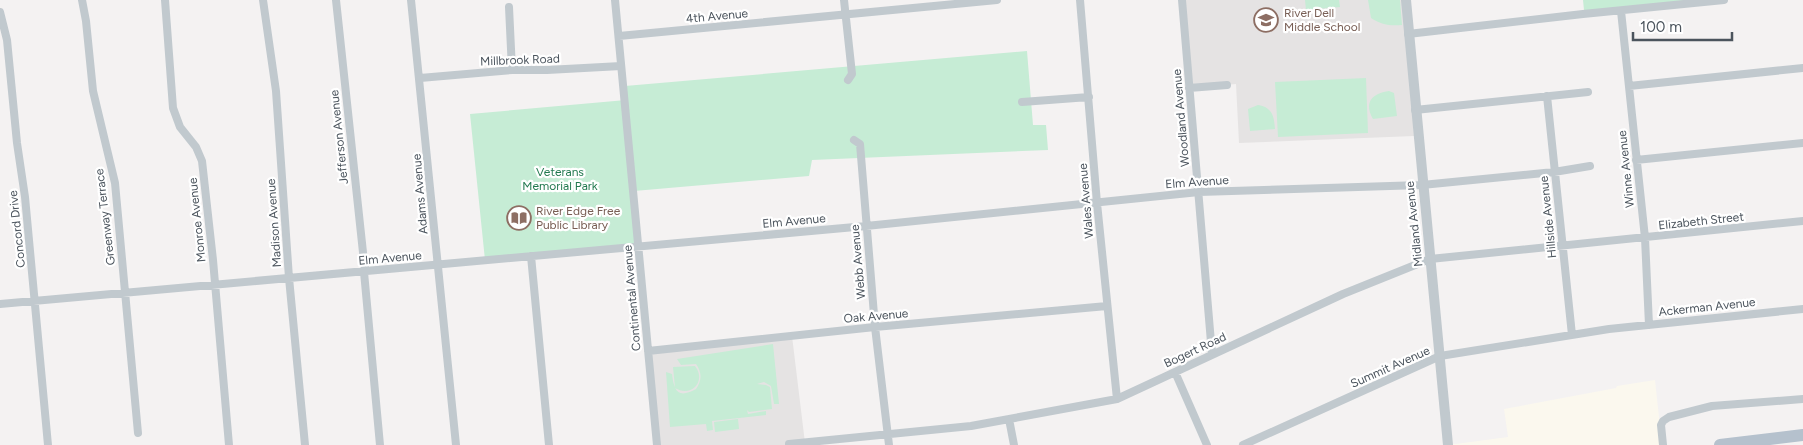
<svg xmlns="http://www.w3.org/2000/svg" width="1803" height="445" font-family="Figtree,sans-serif">
  <rect width="100%" height="100%" fill="#f4f2f2"/>
  <!-- commercial -->
  <path fill="#fbf8ee" d="M1655,380L1662,445H1448L1508,437L1504,409L1616,388L1617,386Z"/>
  <!-- education -->
  <path fill="#e5e3e3" d="M1182,0H1405L1414,136L1239,143L1236,84L1189,88Z
    M792,336L805,443L789,445H657L648,351Z"/>
  <!-- green -->
  <path fill="#c6ecd5" d="M1305,0H1339L1340,7L1306,10Z
    M1368,0H1400L1402,25C1390,26 1382,25 1371,18Z
    M1583,0H1724L1621,11L1584,10Z
    M1027,51L1033,125H1046L1048,150L812,160L809,176L634,191L639,245L485,260L470,114L626,100L625,86Z
    M1366,78L1368,133L1278,137L1275,82Z
    M1389,91L1394,93L1397,116L1373,119C1363,102 1373,93 1389,91Z
    M1258,105C1272,107 1274,116 1275,129L1250,131L1248,109Z
    M773,344L779,404H774L771,386L764,382L757,384L766,385L770,387L772,409L749,412L747,410L748,414L766,411V415L712,421L713,430L707,431L706,424L670,427L666,372L672,374C674,391 678,399 696,389C702,380 702,373 696,364L681,365L677,359Z
    M695,366C707,381 691,398 675,388L673,367Z
    M738,419L739,429L715,432L714,422Z"/>
  <g fill="none" stroke-linecap="round" stroke-linejoin="round">
    <!-- minor -->
    <path stroke="#c1c9ce" stroke-width="8" d="M82,0L86,21L93,91L115,183L138,433
      M165,0L173,108L180,127L196,147L202,161L213,260L229,445
      M263,0L276,91L289,278L305,445
      M336,0L365,271
      M411,0L456,445
      M615,0L657,445
      M844,0L852,74L848,80
      M1080,0L1097,203L1117,399
      M1182,0L1212,354
      M509,7L512,70
      M1621,11L1645,238L1649,325
      M0,12L7,40L17,143L25,197L48,445
      M1408,34L1583,14L1724,0
      M619,36L997,0
      M420,78L512,70H547L621,66
      M1629,86L1803,68
      M1189,88L1227,85
      M1547,96L1572,335
      M1022,102L1089,97
      M1415,110L1588,92
      M854,140L860,144L875,327L889,445
      M1636,160L1803,143
      M531,256L549,445
      M364,272L380,445
      M0,304L866,226L1199,192L1422,185L1554,172L1590,166
      M648,351L875,327L1107,306
      M1175,372L1207,445
      M1009,419L1014,445
      M789,444L971,426L1117,399L1343,294L1430,259L1803,221
      M1243,445L1440,356L1609,329L1803,309
      M1663,445L1661,425L1663,421L1669,417L1712,406L1803,399"/>
    <!-- tertiary -->
    <path stroke="#c1c9ce" stroke-width="10" d="M1406,0L1448,445"/>
    <!-- primary -->
    <path stroke="#b5c1cd" stroke-width="12" d="M1720,445L1803,435"/>
  </g>
  <!-- icons -->
  <defs>
    <g id="school-ring" transform="scale(1.25)"><circle r="9.5" fill="#fff" stroke="#8d6e63" stroke-width="1.5"/><path d="M0-5L7-2L0 1L-7-2ZM-4 1L0 2.5L4 1V4Q0 6-4 4Z" fill="#8d6e63"/></g>
    <g id="library-ring" transform="scale(1.25)"><circle r="9.5" fill="#fff" stroke="#8d6e63" stroke-width="1.5"/><path d="M-6-4Q-3-5.5-.7-3.5V5Q-3 3-6 4ZM6-4Q3-5.5 .7-3.5V5Q3 3 6 4Z" fill="#8d6e63"/></g>
  </defs>
  <g fill-rule="evenodd">
    <use href="#school-ring" x="1266" y="20"/>
    <use href="#library-ring" x="519" y="218"/>
  </g>
  <g text-anchor="middle" stroke-width="4.5" stroke-linejoin="round" paint-order="stroke">
    <!-- education labels -->
    <g font-size="12" fill="#785e54" stroke="#fff" text-anchor="start">
      <text x="1284" y="17">River Dell<tspan x="1284" dy="14">Middle School</tspan></text>
      <text x="536" y="215">River Edge Free<tspan x="536" dy="14">Public Library</tspan></text>
    </g>
    <!-- street labels -->
    <g font-size="12" fill="#4b545d" stroke="#fff">
      <text transform="translate(717 16) rotate(-5)" y="4">4th Avenue</text>
      <text transform="translate(520 60) rotate(-2)" y="4">Millbrook Road</text>
      <text transform="translate(1181 118) rotate(-95)" y="4">Woodland Avenue</text>
      <text transform="translate(339 137) rotate(-96)" y="4">Jefferson Avenue</text>
      <text transform="translate(1626 169) rotate(-96)" y="4">Winne Avenue</text>
      <text transform="translate(1197 182) rotate(-4)" y="4">Elm Avenue</text>
      <text transform="translate(420 194) rotate(-95)" y="4">Adams Avenue</text>
      <text transform="translate(1086 201) rotate(-95)" y="4">Wales Avenue</text>
      <text transform="translate(105 217) rotate(-97)" y="4">Greenway Terrace</text>
      <text transform="translate(1548 217) rotate(-96)" y="4">Hillside Avenue</text>
      <text transform="translate(197 220) rotate(-96)" y="4">Monroe Avenue</text>
      <text transform="translate(794 221) rotate(-5)" y="4">Elm Avenue</text>
      <text transform="translate(1701 221) rotate(-6)" y="4">Elizabeth Street</text>
      <text transform="translate(274 223) rotate(-94)" y="4">Madison Avenue</text>
      <text transform="translate(1414 224) rotate(-96)" y="4">Midland Avenue</text>
      <text transform="translate(17 229) rotate(-96)" y="4">Concord Drive</text>
      <text transform="translate(390 258) rotate(-5)" y="4">Elm Avenue</text>
      <text transform="translate(858 262) rotate(-95)" y="4">Webb Avenue</text>
      <text transform="translate(632 298) rotate(-95)" y="4">Continental Avenue</text>
      <text transform="translate(1707 307) rotate(-6)" y="4">Ackerman Avenue</text>
      <text transform="translate(876 316) rotate(-5)" y="4">Oak Avenue</text>
      <text transform="translate(1195 350) rotate(-25)" y="4">Bogert Road</text>
      <text transform="translate(1390 367) rotate(-24)" y="4">Summit Avenue</text>
    </g>
    <!-- park labels -->
    <g font-size="12" fill="#22794f" stroke="#fff">
      <text x="560" y="176">Veterans<tspan x="560" dy="14">Memorial Park</tspan></text>
    </g>
  </g>
  <!-- scale -->
  <path d="M1633 32v8h99v-8" fill="none" stroke="#4b545d" stroke-width="2.5"/>
  <text x="1640" y="32" font-size="15" fill="#4b545d" stroke="#ffffff" stroke-width="4" paint-order="stroke">100 m</text>
</svg>
